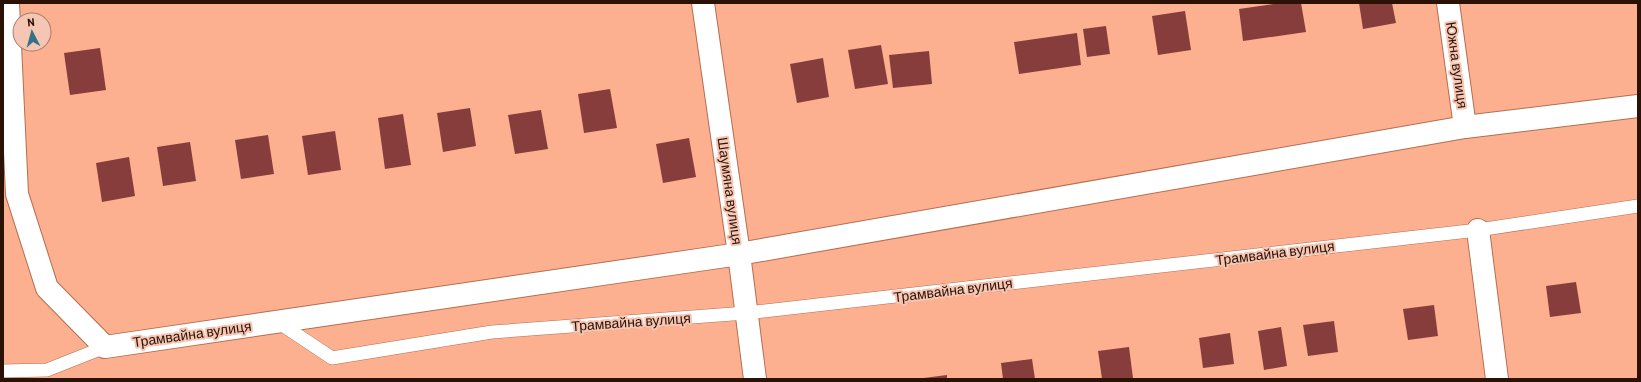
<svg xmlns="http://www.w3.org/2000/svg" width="1641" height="382" font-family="Barlow,sans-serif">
  <rect width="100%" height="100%" fill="#fdb090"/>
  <!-- building -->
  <path fill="#863d3b" d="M1281,3H1301L1306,32L1243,41L1239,9Z
    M1359,3H1392L1396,23L1363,29Z
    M1185,11L1191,50L1158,55L1152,16Z
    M1106,26L1110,54L1087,57L1083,29Z
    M1077,33L1081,65L1019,74L1014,42Z
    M881,45L888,84L855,89L848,50Z
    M100,48L106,90L70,95L64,53Z
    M929,51L932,84L893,88L889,55Z
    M823,58L829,97L797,103L790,64Z
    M610,89L617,128L584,133L578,94Z
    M470,108L476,146L443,152L437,113Z
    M541,110L548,149L515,154L508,115Z
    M403,114L411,165L385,169L378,118Z
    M335,131L341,170L308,175L302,136Z
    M268,135L274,174L241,179L235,140Z
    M689,138L696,177L663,183L656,144Z
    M190,142L196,181L163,186L157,147Z
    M129,157L135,196L102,202L96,163Z
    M1576,282L1581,313L1550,317L1546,286Z
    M1434,305L1438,336L1408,340L1403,309Z
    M1334,321L1338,352L1308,356L1303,325Z
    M1281,327L1287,366L1264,370L1258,331Z
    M1230,333L1234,364L1203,368L1199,338Z
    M1129,347L1133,378L1102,379L1098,351Z
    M1032,359L1035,379H1003L1001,363Z
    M947,375V379H924V378Z"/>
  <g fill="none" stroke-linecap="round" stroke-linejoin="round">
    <!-- lane casing -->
    <g stroke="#b46e4f" stroke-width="14">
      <path id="lane" d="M278,322L332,358L492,332L746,313L1478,230L1638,206
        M3,371L47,370L105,347"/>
    </g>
    <!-- street casing -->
    <g stroke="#b46e4f" stroke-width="24">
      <path id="street" d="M8,3L17,194L47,288L105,347L739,254L1465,127L1638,106
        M703,3L739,254L755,379
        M1448,3L1465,127
        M1478,230L1497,379"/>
    </g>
    <!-- lane -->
    <use href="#lane" stroke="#fff" stroke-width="13"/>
    <!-- street -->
    <use href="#street" stroke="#fff" stroke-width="22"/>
  </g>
  <g text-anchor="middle" stroke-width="4" stroke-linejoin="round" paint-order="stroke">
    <!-- street labels -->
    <g font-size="14" fill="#2c1105" stroke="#f5c6b3">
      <text transform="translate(1457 65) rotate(82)" y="5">Южна вулиця</text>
      <text transform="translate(730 191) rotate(82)" y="5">Шаумяна вулиця</text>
      <text transform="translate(1275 253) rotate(-7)" y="5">Трамвайна вулиця</text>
      <text transform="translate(953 290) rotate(-7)" y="5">Трамвайна вулиця</text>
      <text transform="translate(631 322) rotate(-4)" y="5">Трамвайна вулиця</text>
      <text transform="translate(192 334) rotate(-8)" y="5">Трамвайна вулиця</text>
    </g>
  </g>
  <!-- border -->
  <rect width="1641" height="382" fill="none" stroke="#2c1105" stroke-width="8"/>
  <!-- north arrow -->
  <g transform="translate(32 32) rotate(354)"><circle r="19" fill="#f5c6b3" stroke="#a57e6d"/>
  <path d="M0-3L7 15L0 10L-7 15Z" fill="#337287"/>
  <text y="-6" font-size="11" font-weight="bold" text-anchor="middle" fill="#2c1105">N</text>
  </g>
</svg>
